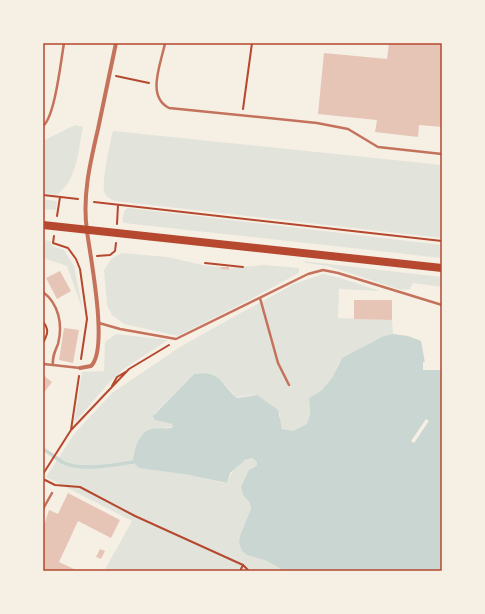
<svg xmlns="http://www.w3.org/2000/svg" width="485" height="614" font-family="'Source Sans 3',sans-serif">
  <rect width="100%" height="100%" fill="#f6efe4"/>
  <!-- green -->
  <path fill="#e2e4dc" d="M75,125L83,127C78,149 78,181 56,195L43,193V141Z
    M113,131L442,165V238L115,201C110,199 105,196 104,191C102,179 110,143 113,131Z
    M43,199L57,201L56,210L43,209Z
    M128,208L442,245V258L124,223L122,219L125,210Z
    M43,240L50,241L52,246L64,250L74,266L83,311L67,266L43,258Z
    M122,253L168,257L207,266L221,267V269L264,265L299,268V273L249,300L178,336L124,324L112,315L107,305L104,270L112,258Z
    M303,261L442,277V287L413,283L410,289L401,290L328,266L306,263Z
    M323,274L340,278L380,291L339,289L338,318L392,320L393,334L384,336L339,362L333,378L322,390L309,398L310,414L307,424L293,431H285L280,425V414L253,395L236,397C226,384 212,371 194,374L154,414L155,420L172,424L173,427L151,429L140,437L184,474L224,483L228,481C231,471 241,460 252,458L257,462V465L251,468L241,487L243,495L250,503L251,509L247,555L267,561L284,571H104L132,521L46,477L74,434L112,393L180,347L235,316L296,283Z
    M116,334L168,340L125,368L108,384L74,423L82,372L104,371L105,342Z"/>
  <!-- water -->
  <path fill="#c9d6d2" d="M393,334L408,336L421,341L425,363L442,364V571H284L267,561L247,555L242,551L239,542L240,536L251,509L250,503L243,495L241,487L249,470L257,465V462L252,458L245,460L230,473L227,483L184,474L139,468L133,462C134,451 138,433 151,429C158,427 166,430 173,427L172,424L155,420L153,416L194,374C221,370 221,385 237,398L257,395L278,410L282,429L293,431L307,424L310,414L309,398L322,390L332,378L342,358L384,336Z"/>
  <!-- pier -->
  <path fill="#f6efe4" d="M423,362H442V370H423Z
    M426,419L429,421L414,443L411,441Z"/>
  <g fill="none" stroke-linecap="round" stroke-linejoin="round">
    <!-- stream -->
    <path stroke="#c9d6d2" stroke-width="3.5" d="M43,449C50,453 57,459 64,463C82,471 115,465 133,462"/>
  </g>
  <!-- building -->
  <path fill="#e6c5b7" d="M389,43H442V127L419,125L418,137L375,132L377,120L318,114L324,53L387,59Z
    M221,267H229V270L221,269Z
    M60,271L71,291L57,299L46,278Z
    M354,300H392V320L354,319Z
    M64,328L79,330L73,363L59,360Z
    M43,375L52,382L43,394Z
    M68,493L120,520L111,538L78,521L59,562L78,571H43V529L49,510L58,514Z
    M100,549L105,551L101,559L96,557Z"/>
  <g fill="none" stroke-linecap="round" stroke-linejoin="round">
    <!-- path -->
    <path stroke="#b5482f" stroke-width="2" d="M116,76L149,83
      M243,109L252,43
      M43,195L78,199
      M94,202L442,241
      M57,216L60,197
      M117,224L118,205
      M54,236L53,243L68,248L76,259L80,269L87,319L81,359
      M97,256L110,255L115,251L116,243
      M205,263L243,267
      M43,322C50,330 47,335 43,343
      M112,386L117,377L127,371
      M71,430L129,369L169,345
      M43,474L71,430L79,376
      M43,479L55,485L80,487L135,516L243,565L249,571
      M240,571L243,565"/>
    <!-- service -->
    <path stroke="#c5725c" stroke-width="2.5" d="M165,43C161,64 146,96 169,108L317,123L348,129L378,147L442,154
      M43,126C55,117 61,60 64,43
      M43,292C59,304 63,325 58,344C55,351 52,357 53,365L80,368
      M260,298L278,363L289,385
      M99,323L120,329L176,339L308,274L323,270L338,273L442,305
      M43,364L53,365
      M43,509L52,493"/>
    <!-- minor -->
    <path stroke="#c5725c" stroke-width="4" d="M80,368L91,366C109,349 90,256 87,231C82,197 90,163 98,129C104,100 110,72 116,43"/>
    <!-- primary -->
    <path stroke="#b5482f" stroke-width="8" d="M43,225L442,268"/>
  </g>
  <!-- border -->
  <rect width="485" height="614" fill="none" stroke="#f6efe4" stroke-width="88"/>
  <rect x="44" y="44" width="397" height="526" fill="none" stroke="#b5482f" stroke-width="1.5"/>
</svg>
